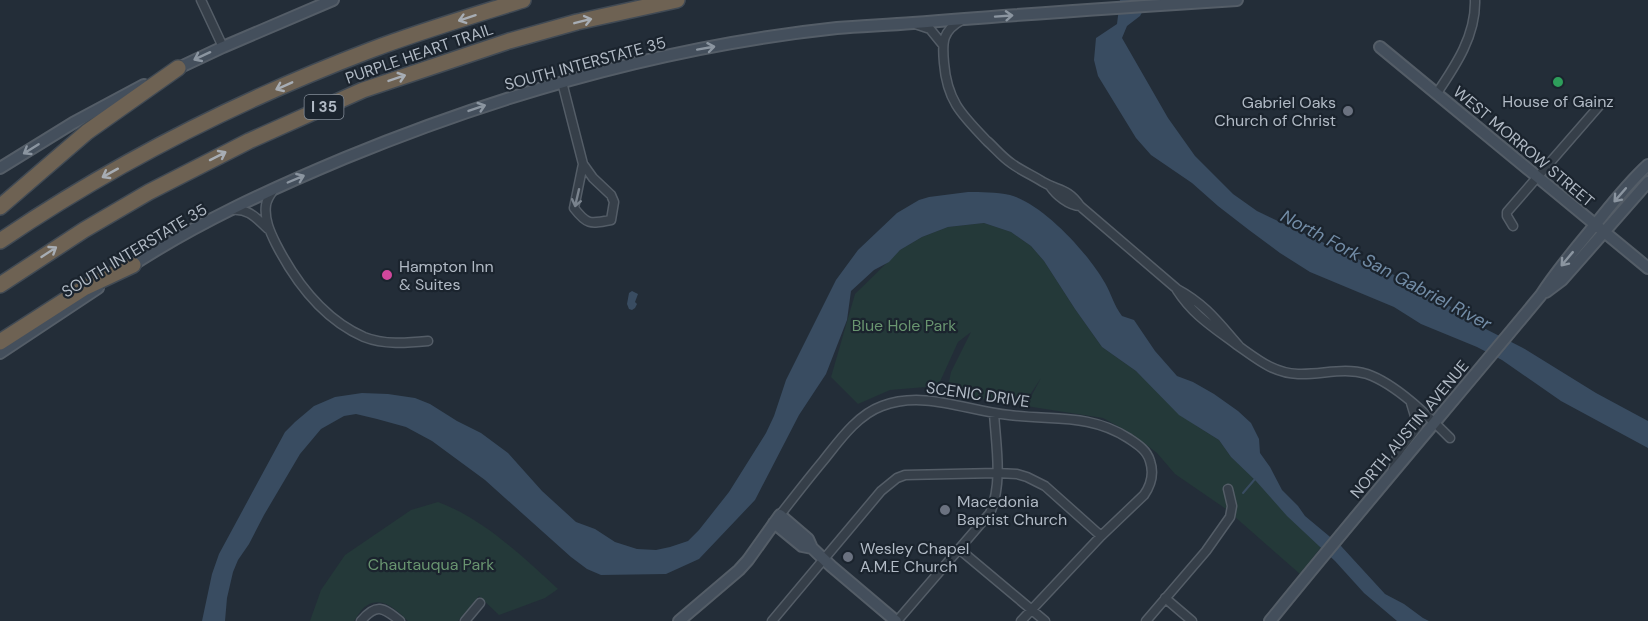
<svg xmlns="http://www.w3.org/2000/svg" width="1648" height="621" font-family="'DM Sans',sans-serif">
  <rect width="100%" height="100%" fill="#232d38"/>
  <!-- green -->
  <path fill="#243939" d="M984,223L1011,232L1031,246L1044,261L1075,309L1102,347L1136,371L1195,425L1219,440L1231,457L1325,542L1300,574L1226,509L1175,474L1157,453L1132,434L1103,418L1026,406L1041,378L1024,404L984,399L947,392L951,372L971,332L958,342L938,386L890,390L858,404L831,377L855,294L900,250L922,237L948,227Z
    M438,502C484,519 522,556 558,589L545,598L499,615L479,596L458,621H408C397,611 383,595 366,606C361,609 357,617 354,621H310L321,590L345,555L411,510Z"/>
  <!-- water -->
  <path fill="#394c61" d="M1120,0H1149L1140,16L1127,26L1122,38L1168,118L1195,156L1233,194L1257,211L1381,270L1419,284L1472,322L1523,348L1596,393L1648,421V448L1561,401L1502,360L1477,347L1421,324L1394,307L1310,272L1280,253L1249,230L1218,206L1192,183L1151,155L1136,138L1098,76L1094,60L1096,38L1117,24Z
    M968,192C981,192 996,192 1010,195C1043,204 1088,253 1105,283C1111,293 1114,306 1122,316L1134,320L1155,351L1177,376L1193,382L1214,394L1238,411L1251,423L1259,439L1260,453L1270,467L1282,490L1298,506L1305,516L1341,546L1385,594L1404,604L1423,618L1429,621H1397L1364,593L1335,561L1287,516L1256,481L1231,457L1219,440L1179,415L1136,371L1102,347L1075,309L1044,261L1031,246L1011,232L984,223L948,227L922,237L900,250L889,262L874,270L851,291L847,320L826,374L799,415L755,500L699,559L666,574L601,575L587,569L571,557L485,480L432,441L406,427L377,419L356,414L344,416L321,429L300,454L264,515L249,544L238,560L233,572L227,598L225,621H202L212,574L219,554L285,432L295,422L314,406L335,397L362,393L388,394L415,398L430,404L457,421L481,433L508,453L542,491L576,522L595,529L615,542L637,549L656,550L670,547L688,541L699,530L729,492L766,433L774,416L786,380L836,280L858,250L897,213L919,200L929,197Z
    M632,291L638,294L635,302L637,304L635,308L632,310L629,309L627,304L629,293Z"/>
  <g fill="none" stroke-linecap="round" stroke-linejoin="round">
    <!-- stream -->
    <path stroke="#394c61" stroke-width="2" d="M1243,493L1255,479"/>
    <!-- street casing -->
    <g stroke="#545d67" stroke-width="11">
      <path id="street" d="M201,0L223,47
        M962,20C942,31 942,42 944,63C947,101 962,115 987,141C995,148 1002,157 1011,163C1020,170 1032,175 1043,182C1058,191 1068,188 1080,206L1177,289C1205,304 1218,322 1239,346
        M915,24L930,29L943,45
        M562,82L583,164L593,178L611,195L614,202L611,220C590,224 587,225 574,208L583,164
        M1437,93C1456,65 1476,35 1475,0
        M1050,186C1056,195 1069,206 1080,206
        M274,189C271,194 267,198 266,205C264,219 270,232 276,244C296,283 323,319 364,337C384,345 407,343 428,341
        M231,210C249,208 256,218 268,229
        M1513,226L1507,216V212L1600,105
        M1177,290C1193,315 1213,327 1237,345C1257,359 1273,373 1298,374C1322,375 1343,367 1367,374C1396,384 1428,416 1450,438
        M1393,469L1399,451L1418,426L1411,403
        M780,515C794,497 808,479 823,461C839,441 857,415 882,406C924,390 967,411 1009,415C1052,421 1089,413 1128,438C1137,444 1147,450 1150,461C1154,473 1151,485 1144,495L1101,536L1021,621
        M959,549L1045,621
        M1165,598L1192,621
        M361,621C376,603 383,607 400,621
        M465,621L480,603
        M772,621L881,491L897,478L905,475L997,473L1017,474L1027,477L1045,486L1101,536
        M897,621L990,513C1003,483 996,446 994,413
        M1146,621L1206,551L1230,517L1232,506L1228,489"/>
    </g>
    <!-- secondary casing -->
    <g stroke="#545d67" stroke-width="14">
      <path id="secondary" d="M1380,47L1648,268
        M172,71L223,47L333,0
        M0,168L73,123L144,85
        M128,268C196,223 271,189 345,158C503,93 668,46 837,28C862,26 888,25 913,23C1021,14 1129,7 1237,0
        M1546,292L1562,280L1648,182
        M0,353L98,288
        M774,523L802,546L812,548
        M679,621L739,570L748,560L780,515L808,539L812,548L831,566L896,621
        M1270,621C1359,511 1451,404 1541,295C1557,270 1576,248 1595,225C1612,204 1628,183 1648,165"/>
    </g>
    <!-- highway casing -->
    <g stroke="#414a54" stroke-width="18">
      <path id="highway" d="M0,207L87,132L178,68
        M0,241C115,163 242,99 371,50C421,31 472,16 523,0
        M0,285L84,230L149,192L249,141L363,90L509,41L577,22L677,0
        M0,342L84,288L133,265"/>
    </g>
    <!-- street -->
    <use href="#street" stroke="#363f49" stroke-width="8"/>
    <!-- secondary -->
    <use href="#secondary" stroke="#444f5c" stroke-width="10"/>
    <!-- highway -->
    <use href="#highway" stroke="#6e6253" stroke-width="15"/>
  </g>
  <!-- one-way arrows -->
  <defs><path id="oneway-shaft" d="M-6 0H5M1.5-3L5.5 0L1.5 3" fill="none" stroke-width="1.6" stroke-linecap="round" stroke-linejoin="round" transform="scale(1.5)"/></defs>
  <g stroke="#8b95a0">
    <use href="#oneway-shaft" transform="translate(1004 16) rotate(-4)"/>
    <use href="#oneway-shaft" transform="translate(706 48) rotate(-10)"/>
    <use href="#oneway-shaft" transform="translate(202 56) rotate(155)"/>
    <use href="#oneway-shaft" transform="translate(477 108) rotate(-19)"/>
    <use href="#oneway-shaft" transform="translate(31 149) rotate(148)"/>
    <use href="#oneway-shaft" transform="translate(296 179) rotate(-23)"/>
    <use href="#oneway-shaft" transform="translate(1620 195) rotate(131)"/>
    <use href="#oneway-shaft" transform="translate(1567 259) rotate(130)"/>
  </g>
  <g stroke="#a7adb4">
    <use href="#oneway-shaft" transform="translate(467 18) rotate(162)"/>
    <use href="#oneway-shaft" transform="translate(583 21) rotate(-14)"/>
    <use href="#oneway-shaft" transform="translate(397 78) rotate(-19)"/>
    <use href="#oneway-shaft" transform="translate(284 86) rotate(156)"/>
    <use href="#oneway-shaft" transform="translate(218 156) rotate(-27)"/>
    <use href="#oneway-shaft" transform="translate(110 173) rotate(151)"/>
    <use href="#oneway-shaft" transform="translate(49 252) rotate(-33)"/>
  </g>
  <use stroke="#7a838d" href="#oneway-shaft" transform="translate(577 198) rotate(103)"/>
  <!-- markers -->
  <circle fill="#2e9e5b" stroke="#1b242e" stroke-width="2" cx="1558" cy="82" r="6"/>
  <g fill="#6b7280" stroke="#1b242e" stroke-width="2">
    <circle cx="1348" cy="111" r="6"/>
    <circle cx="945" cy="510" r="6"/>
    <circle cx="848" cy="557" r="6"/>
  </g>
  <circle fill="#d1479c" stroke="#1b242e" stroke-width="2" cx="387" cy="275" r="6"/>
  <g text-anchor="middle" stroke-width="4.5" stroke-linejoin="round" paint-order="stroke">
    <!-- shield labels -->
    <rect fill="#1b242e" stroke="#848d98" stroke-width="1.5" x="304.5" y="95" width="39" height="24" rx="4.5"/>
    <g font-size="15" font-weight="bold" fill="#b1bac5">
      <text x="324" y="112">I 35</text>
    </g>
    <!-- street labels -->
    <g font-size="16" fill="#b1bac5" stroke="#1b242e">
      <text transform="translate(419 53) rotate(-19)" y="6">PURPLE HEART TRAIL</text>
      <text transform="translate(585 63) rotate(-15)" y="6">SOUTH INTERSTATE 35</text>
      <text transform="translate(1524 146) rotate(40)" y="6">WEST MORROW STREET</text>
      <text transform="translate(134 250) rotate(-31)" y="6">SOUTH INTERSTATE 35</text>
      <text transform="translate(978 394) rotate(8)" y="6">SCENIC DRIVE</text>
      <text transform="translate(1409 429) rotate(-50)" y="6">NORTH AUSTIN AVENUE</text>
    </g>
    <!-- poi labels -->
    <g font-size="16" fill="#b1bac5" stroke="#1b242e" text-anchor="start">
      <text x="1558" y="107" text-anchor="middle">House of Gainz</text>
      <text x="1336" y="108" text-anchor="end">Gabriel Oaks<tspan x="1336" dy="18">Church of Christ</tspan></text>
      <text x="399" y="272">Hampton Inn<tspan x="399" dy="18">&amp; Suites</tspan></text>
      <text x="957" y="507">Macedonia<tspan x="957" dy="18">Baptist Church</tspan></text>
      <text x="860" y="554">Wesley Chapel<tspan x="860" dy="18">A.M.E Church</tspan></text>
    </g>
    <!-- park labels -->
    <g font-size="16" fill="#699570" stroke="#1b242e">
      <text x="904" y="331">Blue Hole Park</text>
      <text x="431" y="570">Chautauqua Park</text>
    </g>
    <!-- water labels -->
    <g font-size="18" font-style="italic" fill="#738da7" stroke="#1b242e">
      <text transform="translate(1386 270) rotate(28)" y="6">North Fork San Gabriel River</text>
    </g>
  </g>
</svg>
